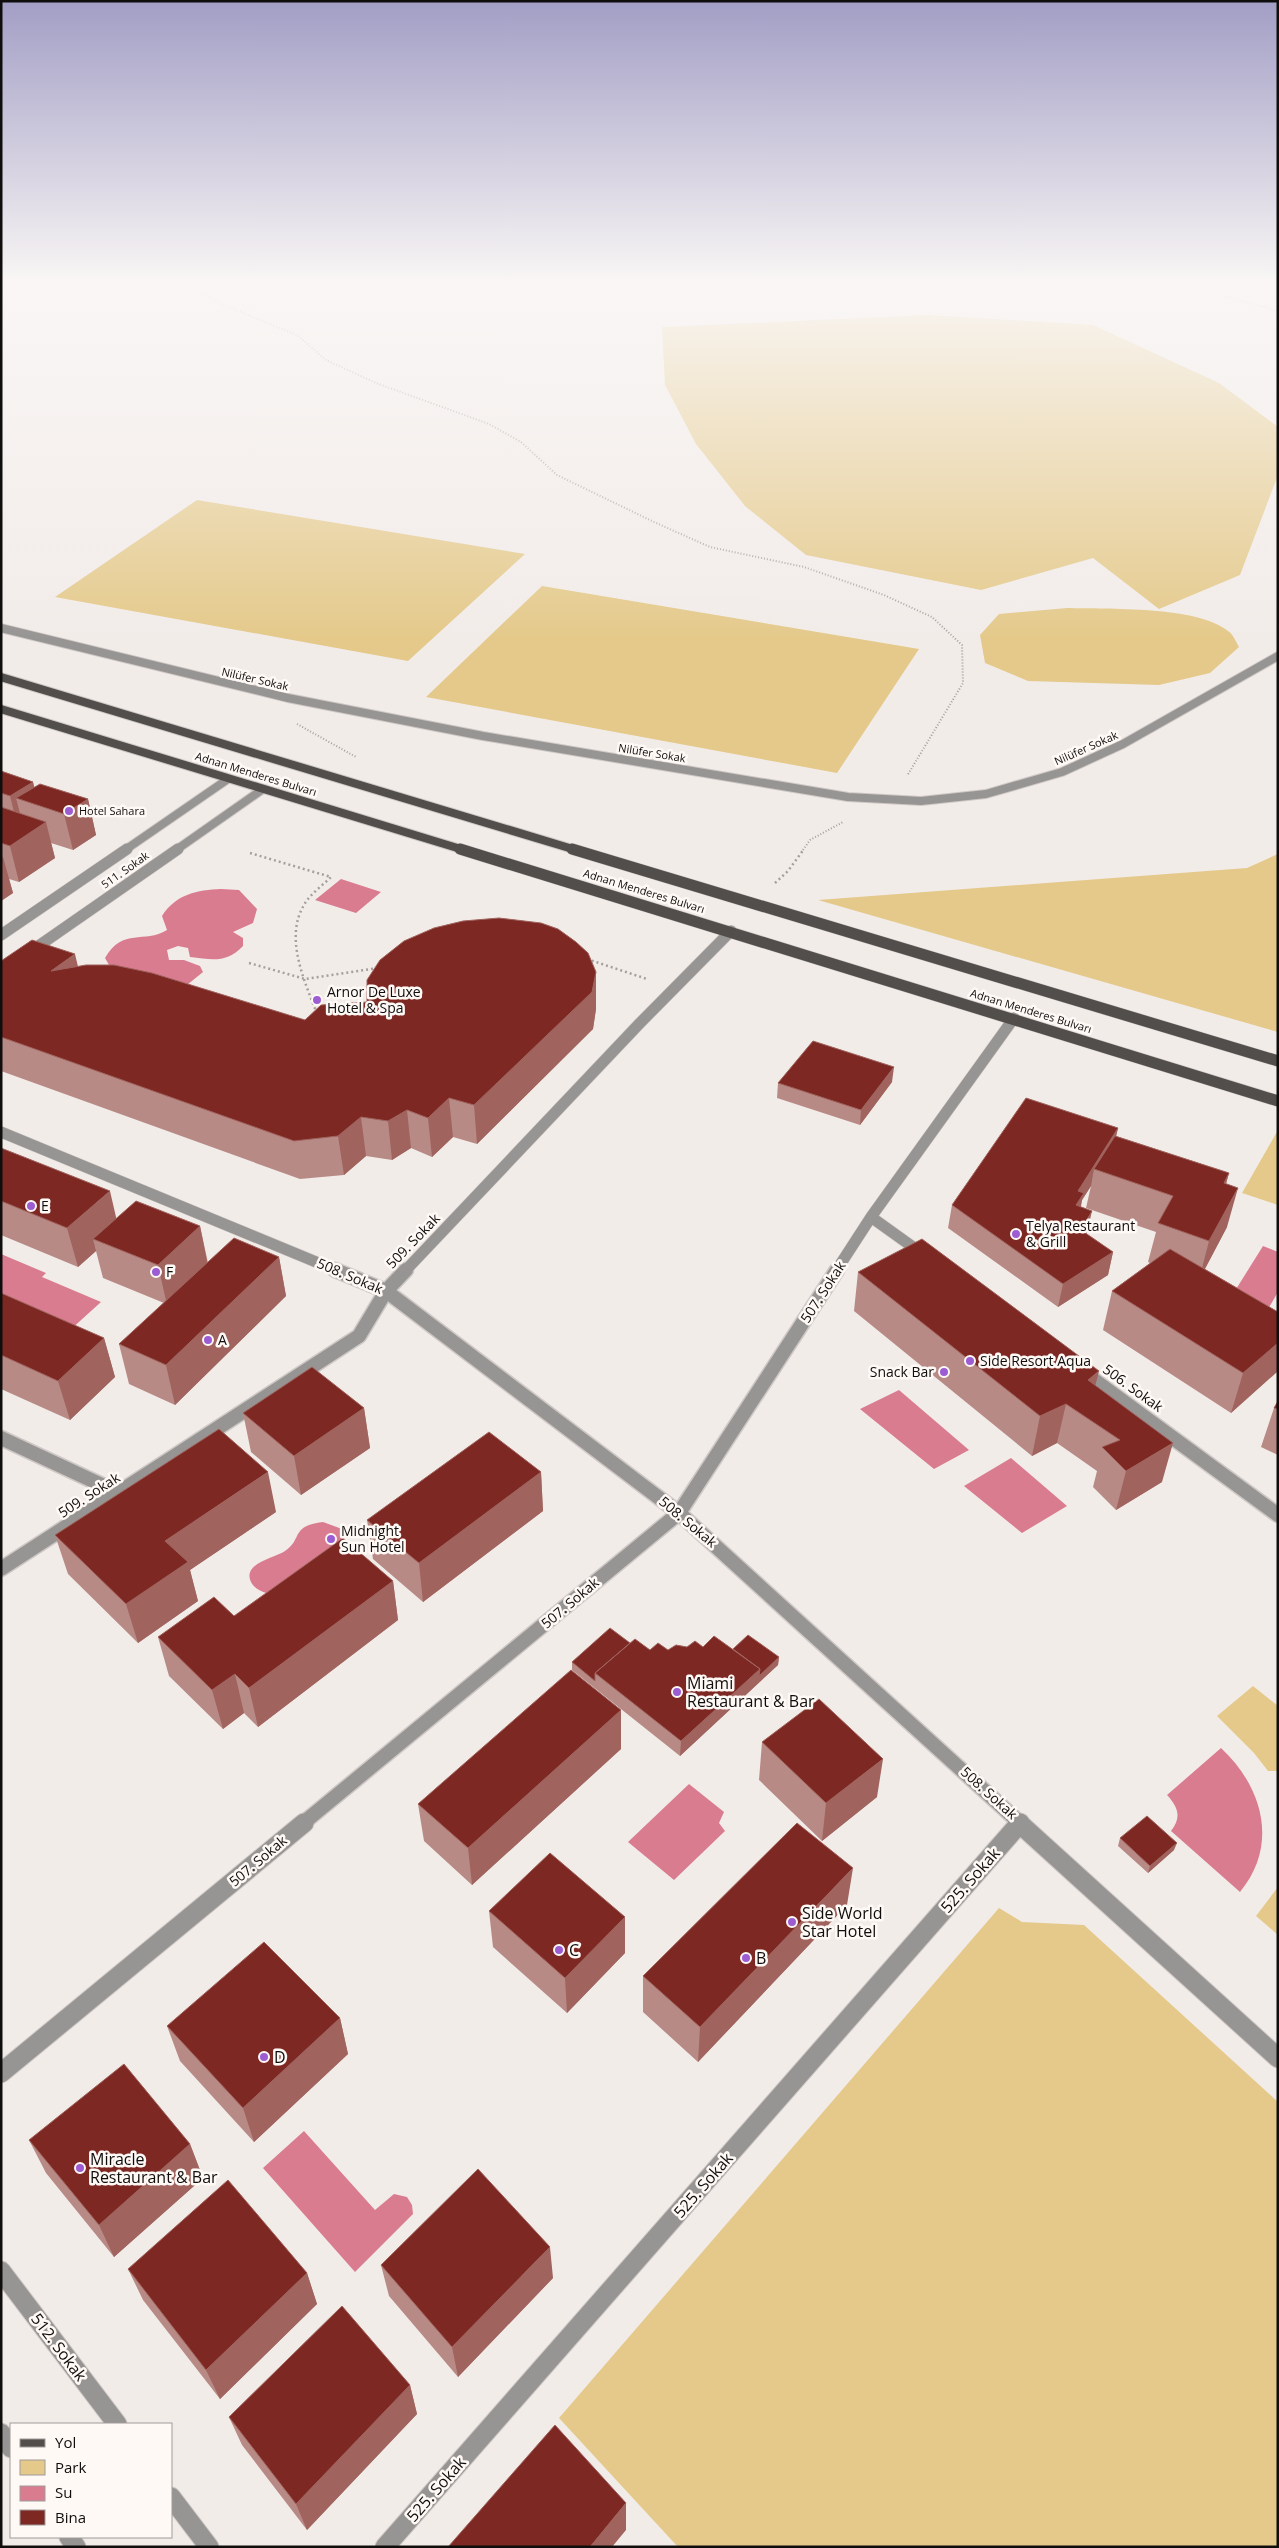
<svg xmlns="http://www.w3.org/2000/svg" width="1279" height="2548" font-family="'Open Sans',sans-serif">
  <rect width="100%" height="100%" fill="#f2ece9"/>
  <!-- green -->
  <path fill="#e4c98a" d="M929,315L1093,325L1219,383L1278,427V475L1240,575L1159,609L1093,558L981,590L806,555L745,506L696,444L665,385L662,327Z
    M197,500L525,554L408,661L55,597Z
    M542,586L919,649L837,773L426,697Z
    M1067,608C1107,609 1198,606 1228,631C1233,634 1236,642 1239,647L1210,673L1159,685L1028,681L985,663L980,635L999,614Z
    M1278,854V1032L818,900L1247,868Z
    M1278,1130V1205L1242,1193Z
    M1253,1686L1278,1706V1771H1268L1254,1753L1217,1716Z
    M1278,1887V1935L1256,1916Z
    M999,1908L1022,1922L1084,1925L1278,2102V2547H678L559,2418Z"/>
  <!-- water -->
  <path fill="#da7c90" d="M341,879L381,892L356,913L315,900Z
    M221,889L239,890L257,909L253,923L233,932L243,938V946C227,963 213,960 190,957L188,948L178,946L167,950L169,960H184L200,966L203,972L187,985L113,972L105,958C123,927 144,944 167,930L162,916C176,894 197,890 221,889Z
    M1263,1246L1278,1252V1292L1264,1316L1228,1302Z
    M1,1254L46,1273L42,1277L101,1302L69,1331L1,1295Z
    M899,1390L969,1450L934,1469L860,1409Z
    M1011,1458L1067,1506L1022,1533L964,1486Z
    M323,1522L342,1529L345,1542L266,1593C260,1591 254,1588 251,1582C242,1563 275,1558 285,1551C303,1539 290,1526 323,1522Z
    M1221,1748C1263,1787 1279,1845 1240,1892L1171,1831C1182,1817 1178,1807 1167,1795Z
    M689,1784L724,1812L719,1823L725,1831L674,1880L628,1842Z
    M304,2131L375,2210L394,2194L407,2197L412,2205L413,2214L355,2272L263,2168Z"/>
  <g fill="none" stroke-linecap="round" stroke-linejoin="round">
    <!-- minor-far3 casing -->
    <g stroke="#cec8c6" stroke-width="10">
      <path id="minor-far3" d="M1,628L288,698L483,736L848,797L921,801L986,794L1062,772L1123,744L1278,656
        M125,850L228,779
        M176,850L263,789"/>
    </g>
    <!-- minor-far2 casing -->
    <g stroke="#cec8c6" stroke-width="12">
      <path id="minor-far2" d="M1,935L127,849
        M1,972L178,849
        M1,1132L338,1271
        M871,1217L924,1255
        M405,1271L640,1023L731,931
        M836,1271L871,1217L1014,1018"/>
    </g>
    <!-- minor-far1 casing -->
    <g stroke="#cec8c6" stroke-width="17">
      <path id="minor-far1" d="M335,1270L386,1291L679,1513L1021,1824
        M1083,1372L1278,1515
        M1,1438L119,1493
        M1,1569L359,1336L386,1291L406,1270
        M302,1824L679,1513L837,1270
        M1019,1824L1021,1822"/>
    </g>
    <!-- minor casing -->
    <g stroke="#cec8c6" stroke-width="21">
      <path id="minor" d="M1019,1823L1278,2058
        M1,2073L304,1823
        M1,2271L117,2424
        M1,2433L11,2448
        M171,2497L209,2547
        M69,2537L76,2547
        M385,2547L1020,1823"/>
    </g>
    <!-- major-far1 casing -->
    <g stroke="#cec8c6" stroke-width="10">
      <path id="major-far1" d="M1,677L576,850
        M1,709L464,850"/>
    </g>
    <!-- major casing -->
    <g stroke="#cec8c6" stroke-width="12">
      <path id="major" d="M460,849L1278,1101
        M572,849L1278,1061"/>
    </g>
    <!-- path-far1 -->
    <path stroke="#a4a09d" stroke-width="2" stroke-dasharray="1 2" stroke-linecap="butt" d="M184,283L221,304L297,335L326,360L376,383L489,424L521,442L557,475L654,522L710,547L804,567L884,595L932,617L962,645L963,683L907,776
      M1178,283L1278,311
      M297,724L356,757
      M803,850L810,840L843,822"/>
    <!-- path -->
    <path stroke="#a4a09d" stroke-width="2.5" stroke-dasharray="2 3" stroke-linecap="butt" d="M250,853L331,877C322,886 310,894 304,905C284,938 305,982 317,1014
      M775,883L788,871L804,849
      M587,959L647,979
      M249,963L305,979L378,968"/>
    <!-- minor-far3 -->
    <use href="#minor-far3" stroke="#979593" stroke-width="8"/>
    <!-- minor-far2 -->
    <use href="#minor-far2" stroke="#979593" stroke-width="11"/>
    <!-- minor-far1 -->
    <use href="#minor-far1" stroke="#979593" stroke-width="14"/>
    <!-- minor -->
    <use href="#minor" stroke="#979593" stroke-width="19"/>
    <!-- major-far1 -->
    <use href="#major-far1" stroke="#514e4b" stroke-width="8"/>
    <!-- major -->
    <use href="#major" stroke="#514e4b" stroke-width="11"/>
  </g>
  <!-- wall -->
  <path fill="#b88a86" d="M1,771L33,782L34,787L88,799L96,835L73,850L51,843L55,858L19,882L9,879L13,893L1,901Z
    M1,961L78,967L305,1020L367,1002L596,972V1009L593,1029L477,1144L453,1137L432,1157L411,1148L392,1160L366,1156L344,1175L300,1179L1,1071Z
    M892,1082L860,1125L777,1098L778,1083Z
    M1118,1128L1116,1136L1229,1173L1226,1184L1227,1227L1205,1269L1278,1312V1371L1231,1413L1103,1330L1112,1291L1150,1263L1148,1262L1156,1232L1086,1208L1091,1186L1082,1200L1081,1207L1087,1233V1234L1113,1252L1108,1275L1058,1307L948,1228L952,1205Z
    M1,1148L116,1218L200,1226L208,1263L279,1257L286,1296L175,1405L129,1384L119,1344L164,1303L103,1278L96,1251L78,1267L1,1235Z
    M858,1272L1095,1385L1162,1482L1116,1510L1093,1487L1097,1471L1057,1443L1032,1456L854,1311Z
    M1,1293L104,1338L115,1377L70,1420L1,1389Z
    M1278,1401V1455L1261,1447L1274,1408Z
    M364,1408L370,1448L301,1495L251,1452L243,1413Z
    M541,1472L543,1511L423,1602L373,1559L367,1520Z
    M276,1512L190,1570L198,1601L138,1643L68,1574L55,1535Z
    M393,1581L398,1620L258,1727L244,1713L223,1729L169,1676L158,1637L234,1616Z
    M630,1643L650,1650H668L687,1647H703L733,1649L779,1657L778,1665L680,1756L572,1670V1662Z
    M621,1710V1749L472,1885L424,1841L418,1804Z
    M762,1742L877,1797L822,1841L759,1780Z
    M1120,1838L1174,1850L1148,1873L1118,1846Z
    M847,1905L698,2062L643,2012V1976Z
    M489,1911L625,1917V1953L567,2013L493,1947Z
    M340,2018L348,2054L254,2142L180,2061L167,2026Z
    M29,2140L190,2144L203,2178L114,2257L46,2173Z
    M381,2265L553,2278L458,2377L389,2296Z
    M128,2269L307,2273L317,2304L220,2399L143,2300Z
    M410,2385L417,2414L307,2530L242,2445L229,2417Z"/>
  <!-- shaded-wall -->
  <path fill="#a0635e" d="M33,782L39,806L16,798L24,829L19,832L10,796Z
    M88,799L96,835L73,850L64,814Z
    M46,822L55,858L19,882L10,846Z
    M3,857L13,893L1,901V858Z
    M75,954L84,992L51,971Z
    M596,972V1009L593,1029L477,1144L474,1105Z
    M894,1067L892,1082L860,1125L861,1110Z
    M449,1098L453,1137L432,1157L428,1118Z
    M407,1110L411,1148L392,1160L388,1121Z
    M361,1117L366,1156L344,1175L338,1136Z
    M1118,1128L1113,1150L1094,1169L1091,1186L1082,1200L1079,1215L1072,1228L1078,1191Z
    M1229,1173L1218,1212L1224,1183Z
    M1238,1188L1227,1227L1199,1280L1209,1241Z
    M110,1191L119,1230L93,1239L96,1251L78,1267L67,1228Z
    M1092,1211L1087,1233L1076,1253L1081,1230Z
    M200,1226L208,1266L167,1305L158,1265Z
    M1113,1252L1108,1275L1058,1307L1063,1284Z
    M279,1257L286,1296L175,1405L166,1365Z
    M104,1338L115,1377L70,1420L58,1381Z
    M1278,1343V1371L1231,1413L1243,1373Z
    M1099,1371L1089,1411L1088,1380Z
    M1066,1404L1057,1443L1032,1456L1040,1416Z
    M364,1408L370,1448L301,1495L294,1456Z
    M1173,1443L1162,1482L1116,1510L1126,1471Z
    M268,1472L276,1512L190,1570L198,1601L138,1643L126,1604L165,1541Z
    M541,1472L543,1511L423,1602L419,1563Z
    M393,1581L398,1620L258,1727L249,1688Z
    M779,1657L778,1665L680,1756L681,1741L760,1669Z
    M235,1674L244,1713L223,1729L212,1690Z
    M621,1710V1749L472,1885L468,1848Z
    M883,1759L877,1797L822,1841L826,1803Z
    M1177,1843L1174,1850L1148,1873L1150,1866Z
    M853,1868L847,1905L698,2062L700,2027Z
    M625,1917V1953L567,2013L565,1978Z
    M340,2018L348,2054L254,2142L243,2108Z
    M190,2144L203,2178L114,2257L99,2225Z
    M550,2247L553,2278L458,2377L452,2347Z
    M307,2273L317,2304L220,2399L206,2370Z
    M410,2385L417,2414L307,2530L296,2504Z
    M626,2503V2530L612,2547H590Z"/>
  <!-- building -->
  <path fill="#7d2823" stroke="#a0635e" d="M1,771L33,782L10,796L1,793Z
    M40,784L88,799L64,814L16,798Z
    M1,807L46,822L10,846L1,843Z
    M499,918L541,923L558,929L576,942L588,953L596,972L592,992L474,1105L449,1098L428,1118L407,1110L388,1121L361,1117L338,1136L294,1141L1,1037V961L32,940L75,954L51,971L86,965H114L152,973L305,1020L321,1005L367,1002V980L380,960L404,941L434,928L463,921Z
    M813,1041L894,1067L861,1110L778,1083Z
    M1026,1098L1118,1128L1078,1191L1084,1193L1076,1205L1092,1211L1081,1230L1113,1252L1063,1284L952,1205Z
    M1115,1136L1229,1173L1224,1183L1238,1188L1209,1241L1158,1223L1173,1196L1094,1169Z
    M1,1148L110,1191L67,1228L1,1201Z
    M136,1201L200,1226L158,1265L93,1239Z
    M234,1238L279,1257L166,1365L119,1344Z
    M922,1239L1099,1371L1088,1380L1173,1443L1126,1471L1102,1447L1120,1440L1066,1404L1040,1416L858,1272Z
    M1170,1249L1278,1312V1343L1243,1373L1112,1291Z
    M1,1293L104,1338L58,1381L1,1355Z
    M312,1367L364,1408L294,1456L243,1413Z
    M1278,1401V1409L1274,1408Z
    M219,1429L268,1472L165,1541L188,1562L126,1604L55,1535Z
    M489,1432L541,1472L419,1563L367,1520Z
    M343,1538L393,1581L249,1688L235,1674L212,1690L158,1637L214,1597L234,1616Z
    M610,1628L630,1643L595,1673V1681L572,1662Z
    M748,1635L779,1657L759,1676L760,1669L733,1649Z
    M714,1636L760,1669L681,1741L595,1673L635,1639L650,1650L658,1643L668,1650L676,1645L687,1647L695,1641L703,1647Z
    M571,1670L621,1710L468,1848L418,1804Z
    M819,1699L883,1759L826,1803L762,1742Z
    M1147,1816L1177,1843L1150,1866L1120,1838Z
    M797,1823L853,1868L700,2027L643,1976Z
    M550,1853L625,1917L565,1978L489,1911Z
    M264,1942L340,2018L243,2108L167,2026Z
    M124,2064L190,2144L99,2225L29,2140Z
    M478,2169L550,2247L452,2347L381,2265Z
    M228,2180L307,2273L206,2370L128,2269Z
    M342,2306L410,2385L296,2504L229,2417Z
    M555,2425L626,2503L590,2547H448Z"/>
  <!-- sky -->
  <linearGradient id="sky" x2="0" y2="1"><stop stop-color="#a29ec5"/><stop offset="0.44" stop-color="#f9f6f5"/><stop offset="1" stop-color="#f9f6f5" stop-opacity="0"/></linearGradient>
  <rect width="1279" height="640" fill="url(#sky)"/>
  <!-- markers -->
  <g fill="#9c5cd2" stroke="#fff9f6" stroke-width="2">
    <circle cx="69" cy="811" r="5"/>
    <circle cx="317" cy="1000" r="5"/>
    <circle cx="31" cy="1206" r="5"/>
    <circle cx="1016" cy="1234" r="5"/>
    <circle cx="156" cy="1272" r="5"/>
    <circle cx="208" cy="1340" r="5"/>
    <circle cx="970" cy="1361" r="5"/>
    <circle cx="944" cy="1372" r="5"/>
    <circle cx="331" cy="1539" r="5"/>
    <circle cx="677" cy="1692" r="5"/>
    <circle cx="792" cy="1922" r="5"/>
    <circle cx="559" cy="1950" r="5"/>
    <circle cx="746" cy="1958" r="5"/>
    <circle cx="264" cy="2057" r="5"/>
    <circle cx="80" cy="2168" r="5"/>
  </g>
  <g text-anchor="middle" stroke-width="5" stroke-linejoin="round" paint-order="stroke">
    <!-- far-street labels -->
    <g font-size="11" fill="#0f0e0d" stroke="#fff9f6">
      <text transform="translate(255 679) rotate(13)" y="4">Nilüfer Sokak</text>
      <text transform="translate(1086 748) rotate(-24)" y="4">Nilüfer Sokak</text>
      <text transform="translate(652 753) rotate(9)" y="4">Nilüfer Sokak</text>
      <text transform="translate(256 774) rotate(17)" y="4">Adnan Menderes Bulvarı</text>
      <text transform="translate(125 870) rotate(-35)" y="4">511. Sokak</text>
      <text transform="translate(644 891) rotate(17)" y="4">Adnan Menderes Bulvarı</text>
      <text transform="translate(1031 1011) rotate(17)" y="4">Adnan Menderes Bulvarı</text>
    </g>
    <!-- far-poi labels -->
    <g font-size="11" fill="#0f0e0d" stroke="#fff9f6" text-anchor="start">
      <text x="79" y="815">Hotel Sahara</text>
    </g>
    <!-- poi labels -->
    <g font-size="14" fill="#0f0e0d" stroke="#fff9f6" text-anchor="start">
      <text x="327" y="997">Arnor De Luxe<tspan x="327" dy="16">Hotel &amp; Spa</tspan></text>
      <text x="41" y="1211">E</text>
      <text x="1026" y="1231">Telya Restaurant<tspan x="1026" dy="16">&amp; Grill</tspan></text>
      <text x="166" y="1277">F</text>
      <text x="218" y="1345">A</text>
      <text x="980" y="1366">Side Resort Aqua</text>
      <text x="934" y="1377" text-anchor="end">Snack Bar</text>
      <text x="341" y="1536">Midnight<tspan x="341" dy="16">Sun Hotel</tspan></text>
    </g>
    <!-- street labels -->
    <g font-size="14" fill="#0f0e0d" stroke="#fff9f6">
      <text transform="translate(413 1241) rotate(-46)" y="5">509. Sokak</text>
      <text transform="translate(350 1276) rotate(23)" y="5">508. Sokak</text>
      <text transform="translate(823 1292) rotate(-57)" y="5">507. Sokak</text>
      <text transform="translate(1133 1388) rotate(36)" y="5">506. Sokak</text>
      <text transform="translate(89 1495) rotate(-33)" y="5">509. Sokak</text>
      <text transform="translate(688 1522) rotate(40)" y="5">508. Sokak</text>
      <text transform="translate(570 1603) rotate(-40)" y="5">507. Sokak</text>
      <text transform="translate(989 1793) rotate(42)" y="5">508. Sokak</text>
      <text transform="translate(258 1861) rotate(-40)" y="5">507. Sokak</text>
    </g>
    <!-- near-poi labels -->
    <g font-size="16" fill="#0f0e0d" stroke="#fff9f6" text-anchor="start">
      <text x="687" y="1689">Miami<tspan x="687" dy="18">Restaurant &amp; Bar</tspan></text>
      <text x="802" y="1919">Side World<tspan x="802" dy="18">Star Hotel</tspan></text>
      <text x="569" y="1956">C</text>
      <text x="756" y="1964">B</text>
      <text x="274" y="2063">D</text>
      <text x="90" y="2165">Miracle<tspan x="90" dy="18">Restaurant &amp; Bar</tspan></text>
    </g>
    <!-- near-street labels -->
    <g font-size="16" fill="#0f0e0d" stroke="#fff9f6">
      <text transform="translate(970 1880) rotate(-49)" y="6">525. Sokak</text>
      <text transform="translate(703 2185) rotate(-49)" y="6">525. Sokak</text>
      <text transform="translate(59 2347) rotate(53)" y="6">512. Sokak</text>
      <text transform="translate(436 2489) rotate(-49)" y="6">525. Sokak</text>
    </g>
  </g>
  <!-- border -->
  <rect width="1279" height="2548" fill="none" stroke="#0f0e0d" stroke-width="5"/>
  <!-- legend -->
  <rect x="10" y="2423" width="162" height="115" fill="#fff9f6" stroke="#9f9b99"/>
  <rect x="20" y="2439" width="25" height="8" fill="#514e4b" stroke="#9f9b99"/>
  <text x="55" y="2448" font-size="15" fill="#0f0e0d">Yol</text>
  <rect x="20" y="2460" width="25" height="15" fill="#e4c98a" stroke="#9f9b99"/>
  <text x="55" y="2473" font-size="15" fill="#0f0e0d">Park</text>
  <rect x="20" y="2486" width="25" height="15" fill="#da7c90" stroke="#9f9b99"/>
  <text x="55" y="2498" font-size="15" fill="#0f0e0d">Su</text>
  <rect x="20" y="2510" width="25" height="15" fill="#7d2823" stroke="#9f9b99"/>
  <text x="55" y="2523" font-size="15" fill="#0f0e0d">Bina</text>
</svg>
